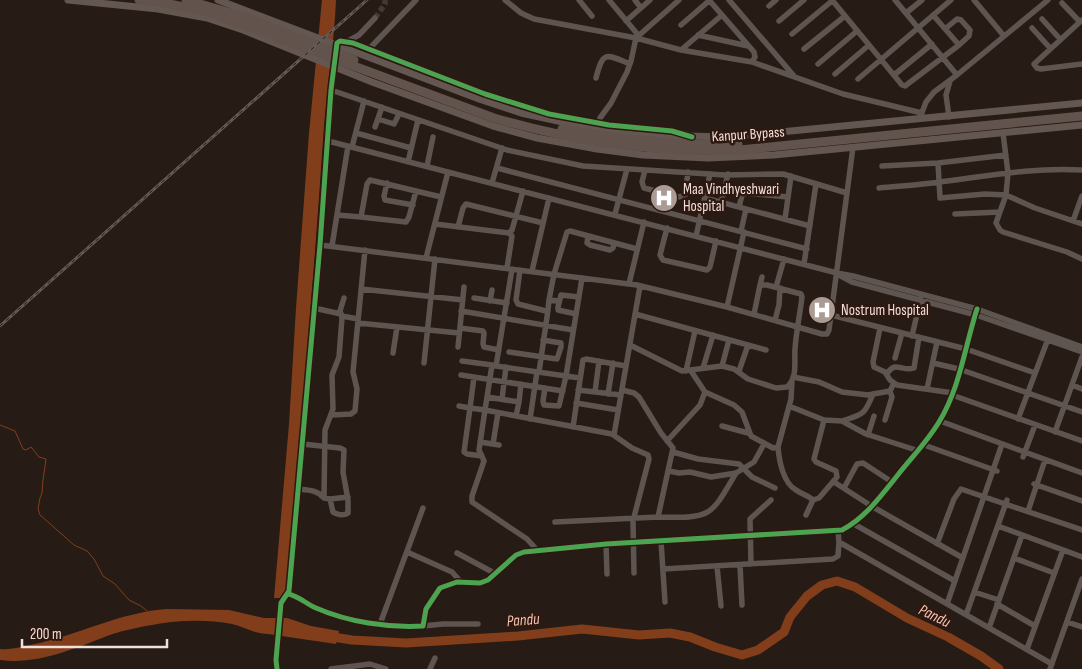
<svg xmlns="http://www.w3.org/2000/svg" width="1082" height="669" font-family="'Sofia Sans Condensed',sans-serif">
  <rect width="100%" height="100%" fill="#271b16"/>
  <!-- water -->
  <path fill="#823e1b" d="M322,0H336C334,47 326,93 323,140C313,289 300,438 287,587L286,598H274L289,424L296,308L309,133Z
    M167,609L229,610L264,618H287L311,626L339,631L336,644L268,634C255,634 245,627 232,624C212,620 191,620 171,622C155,624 122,630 107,636C74,649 36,665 0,660V649C11,650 20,647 30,645C77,636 120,612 167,609Z"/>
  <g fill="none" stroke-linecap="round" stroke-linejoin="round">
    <!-- stream -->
    <path stroke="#823e1b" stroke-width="1" d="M0,425L15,431L23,449L26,450L31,447L39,457L46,459L43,480L42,493L40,498L38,509L40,515L74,545L87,551L94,559L103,576L115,584L129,600L141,606L147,611"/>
    <!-- river -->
    <path stroke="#823e1b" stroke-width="9" d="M327,636L352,640L406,643L518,636L582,629L639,635L670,633L690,637L715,647L742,655L758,650L784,632L790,617L807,596L822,585L837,581L855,587L907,618L948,637L981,656L999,669"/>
    <!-- minor-tunnel -->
    <path stroke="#453933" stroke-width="5.5" stroke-dasharray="5.5 3" stroke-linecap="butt" d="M375,18L385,4V0"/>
    <!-- minor -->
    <path stroke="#5e5551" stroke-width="5.5" d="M505,0L521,13L534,19L636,38L681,50L752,62L843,94L922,113
      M579,0L592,16
      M609,0L639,36
      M635,0L641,8
      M709,0L754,52L755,57L752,62
      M729,0L794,76
      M832,0L902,85L905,86L959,45L933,15
      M895,0L957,75
      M974,0L1004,36
      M1062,3L1080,22
      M769,6L776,0
      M906,13L922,0
      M1042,19L1060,39
      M1082,20L1034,64L1037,68L1041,69L1082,64
      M626,21L650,0
      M779,21L804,0
      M681,25L710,0
      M1032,28L1050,48
      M945,29L957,19L961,20L970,30L969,36L959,45
      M792,34L832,1
      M698,35L748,46
      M346,42L359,35L375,18
      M336,47L337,43L340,41L353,43L485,94L549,114L609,125L672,131L686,134
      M369,49L416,0
      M804,49L845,16
      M681,50L722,15
      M818,64L857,31
      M835,74L869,45
      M894,75L932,44
      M596,78C603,50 606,54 630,64
      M858,79L951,0
      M331,90L507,150L583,166L725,175L783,174L847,193
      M921,115L926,102L934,92L957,75L1048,0
      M949,117L946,95L950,81
      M378,119L394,124L399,114
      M599,123L600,118L611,103L627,72L631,61L636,38L679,0
      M375,127L382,107
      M356,133L411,148
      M1003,133L1008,173L1006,195L996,223L1000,230L1003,232L1067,252L1082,259
      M328,141L837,273L853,276L977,309L1082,347
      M352,147L364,101
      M408,162L418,120
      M938,163L940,198L985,194L1006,195L1035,208L1082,224
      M427,166L433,137
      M882,166L938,163L1006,155
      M497,168L807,249
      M645,170L642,182L644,188L679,197L685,195L688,172
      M387,183L384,196L385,200L413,205
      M492,183L502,148
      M879,188C900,186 920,185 940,182C987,176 1035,167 1082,170
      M705,198L810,226
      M721,203L728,174
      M739,207L742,195L746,193L788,197
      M615,214L627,169
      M955,214L1000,212
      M337,215L361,217L367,184L370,180L441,197
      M361,217L406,222L409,217L416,191
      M785,219L791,176
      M1073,221L1082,196
      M435,224L509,233L512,230L523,191
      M458,227L463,208L466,204L543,223
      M667,228L660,255L663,260L707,270L710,267L716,241
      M741,231L746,209
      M588,236L587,243L590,245L610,250L613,248L614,243
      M696,236L710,174
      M320,245L637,285L727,307L822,334H827L829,330L853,147
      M332,246L348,146
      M426,258L448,172
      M804,264L816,184
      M507,268L512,236L509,233
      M520,270L516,300L518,304L546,311L548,310L549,300L559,301
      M532,271L549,198
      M839,275L852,282L976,315L1082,352
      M629,284L644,222
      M760,285L762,277
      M776,287L784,259
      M361,289L463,300
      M344,298L340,311L342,316L358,319
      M474,298L507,303
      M549,300L554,274L567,232L570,231L637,249
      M490,301L492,290
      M727,307L744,232
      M314,308L341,314L342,318L339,357L332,375L333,409L325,430L324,498
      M461,311L573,330
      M576,314L558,310V307L561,295L579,297
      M635,314L766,350
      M831,315L966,349L1035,373
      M775,320L779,305L780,288
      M358,323L459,333
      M460,328L483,331L484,333L483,344L484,347L499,350
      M880,328L873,362L874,367L885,372L890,380L897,385L953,393
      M912,336L921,297
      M630,345L682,371L722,366L734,369L748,379L776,388L787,387C798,377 794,362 795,349C796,333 800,314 802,297L801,294L767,285H760L754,314
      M458,347L464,287
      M509,352L557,359L561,347V343L543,340
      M393,353L397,327
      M895,358L902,333
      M462,361L492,365
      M424,363L435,259
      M933,363L959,369L1082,412
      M496,366L580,378
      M722,366L729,340
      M703,368L713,335
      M686,371L695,331
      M691,371L705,392L734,405L742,412L751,436L773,448L778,447L791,399L792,381
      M739,371L748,345
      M539,372L548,310
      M887,374C895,360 902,372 914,368L919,337
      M461,375L563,391
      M793,377L819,382L842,392L868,395L890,391L894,383
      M1072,385L1082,389
      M545,388L543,401L544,405L559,406L566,376L582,278
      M927,389L937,342
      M578,390L621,395
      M595,392L599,361
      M608,394L613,363
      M952,395L1082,441
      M487,397L519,402L521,384
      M502,399L506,367
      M576,403L618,410
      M459,406L470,408L474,377
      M789,406L824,420L842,421L866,434L919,451
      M331,415L351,414L355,411L357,389L353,372L365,250
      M516,416L519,402
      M530,419L537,372
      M1018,419L1048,339
      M885,420L892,397L890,391
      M842,421C863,414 864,416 873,394
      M940,421L1082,473
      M722,426L748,433
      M573,427L583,360L586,359L626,366
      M1055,432L1082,357
      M614,435L640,286
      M868,435L874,416
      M667,441L700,405L705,392
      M480,442L499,445
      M493,444L498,413
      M924,445L997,471
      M778,447C779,460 783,483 796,490C801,494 808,495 813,500L806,515
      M673,452L698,459L739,464L752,477L775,488
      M482,456L467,454L464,452L470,408L485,410L492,365L496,366L512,269
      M1023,457L1035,425
      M669,471L679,473L690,472L711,477L736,473L754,462L764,444
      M834,482L873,507L963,558
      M1034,484L1082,501
      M844,488L857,464L863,463L892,482
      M298,489C308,490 317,490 324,498L330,499L333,512C337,515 344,516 348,513V500L343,472L344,450L340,448L302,444
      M330,499L348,497
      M813,500L819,498L837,477L836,471L816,462L814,459L824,420
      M1028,511L1045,460
      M658,517C711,518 710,518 736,473
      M555,522L658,517L673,448L661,433L639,397L634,393L622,390
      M852,523L955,581
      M998,526L1082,557
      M838,531L839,542L1052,664
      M661,541L665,602
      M606,544L607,574
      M937,544L954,499L961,489L1082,530
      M537,550L527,539L472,502V496L484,461L479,450L485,410L612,434L632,448L648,455L649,459L633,521L634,573
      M407,552L452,572L461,582
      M457,553L496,574
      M1014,558L1054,573
      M751,564L750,519L771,500
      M740,565L742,605
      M717,566L721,606
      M663,569L833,559L838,556L839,542
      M974,592L999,600
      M288,594C299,596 306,604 316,608C348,622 388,628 423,626L426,609L440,588L457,582L480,583L488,580L516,555L524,552L606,544L842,530C865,518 881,496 897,476C911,458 927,442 939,422C960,388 965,346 977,309
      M947,604L1002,444
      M997,604L1035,626
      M966,615L1007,500
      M1067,622L1082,627
      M380,624L423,508
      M423,626L443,624H478
      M989,628L1022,535
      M1027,649L1063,550
      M277,669L276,660L281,603L289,591L320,245L334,64
      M331,669L370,664L386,669
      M430,669L435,658
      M1050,669L1082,579"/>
    <!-- major -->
    <path stroke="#645651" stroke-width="7" d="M68,0L158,9L207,18L243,30L372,82L493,126L537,138L597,149L643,155L708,158L774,155L1082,125
      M218,0L479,99L521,113L581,126L648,135L727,137L1082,103"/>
    <!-- highway -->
    <path stroke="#62534d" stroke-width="9" d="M139,0L160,2L208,12L494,118C577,142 653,153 740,150L1082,116
      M186,0L248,18L354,60
      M562,129C622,140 678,146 738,144"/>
    <!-- rail casing -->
    <g stroke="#635956" stroke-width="3">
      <path id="rail" d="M0,326L367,0"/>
    </g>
    <!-- rail -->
    <use href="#rail" stroke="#2e180f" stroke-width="1" stroke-dasharray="4" stroke-linecap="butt"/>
    <!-- cycleway casing -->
    <g stroke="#2e180f" stroke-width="8">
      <path id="cycleway" d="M288,594C299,596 306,604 316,608C348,622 388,628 423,626L426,609L440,588L457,582L480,583L488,580L516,555L524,552L606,544L842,530C865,518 881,496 897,476C911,458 927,442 939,422C960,388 965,346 977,309
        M277,669L276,660L281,603L289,591L320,245L331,90L337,43L340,41L353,43L485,94L549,114L609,125L672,131L692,137"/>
    </g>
    <!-- cycleway -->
    <use href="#cycleway" stroke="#4ca352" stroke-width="5"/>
  </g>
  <!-- icons -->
  <defs>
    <g id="hospital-disc" transform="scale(1.4375)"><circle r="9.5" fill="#aa9b95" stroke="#2e180f"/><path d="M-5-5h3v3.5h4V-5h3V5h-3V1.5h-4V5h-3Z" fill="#fff"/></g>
  </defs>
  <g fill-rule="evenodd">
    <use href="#hospital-disc" x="664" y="198"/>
    <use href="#hospital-disc" x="822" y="310"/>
  </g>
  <g text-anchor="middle" stroke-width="5" stroke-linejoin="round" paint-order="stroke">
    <!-- street labels -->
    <g font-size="15" fill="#f0e0d9" stroke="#2e180f">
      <text transform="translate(748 134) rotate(-4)" y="5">Kanpur Bypass</text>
    </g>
    <!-- poi labels -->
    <g font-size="15" fill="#f0e0d9" stroke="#2e180f" text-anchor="start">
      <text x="683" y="194">Maa Vindhyeshwari<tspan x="683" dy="17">Hospital</tspan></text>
      <text x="841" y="315">Nostrum Hospital</text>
    </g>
    <!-- water labels -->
    <g font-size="16" font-style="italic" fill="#f2c5b3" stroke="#2e180f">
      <text transform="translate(935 615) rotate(26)" y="6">Pandu</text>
      <text transform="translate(523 619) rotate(-4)" y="6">Pandu</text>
    </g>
  </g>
  <!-- scale -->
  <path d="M22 639v8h145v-8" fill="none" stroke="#f0e0d9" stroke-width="2.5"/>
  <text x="30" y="639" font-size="15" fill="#f0e0d9" stroke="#2e180f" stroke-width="4" paint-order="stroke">200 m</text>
</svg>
